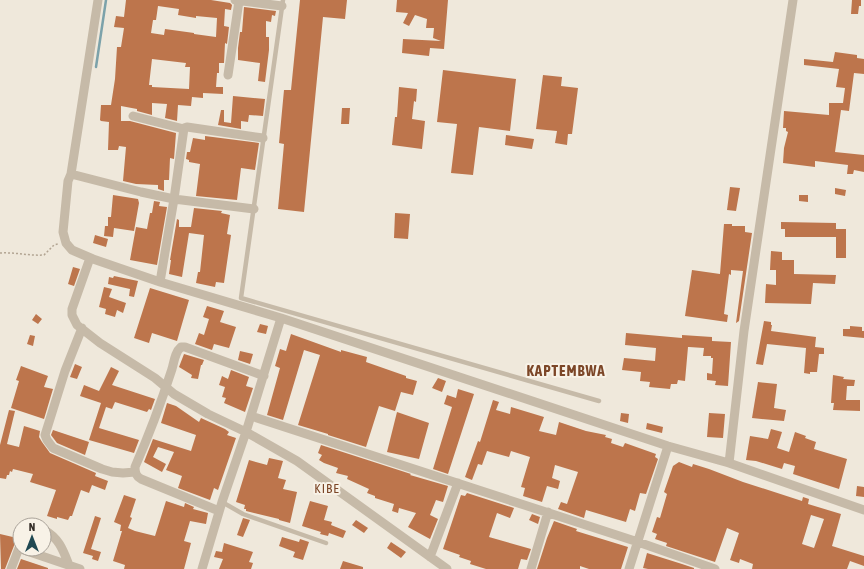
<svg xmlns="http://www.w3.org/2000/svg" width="864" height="569" font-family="'Asap Condensed',sans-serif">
  <rect width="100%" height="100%" fill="#efe8db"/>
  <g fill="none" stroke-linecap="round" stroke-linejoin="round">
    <!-- stream -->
    <path stroke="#7ca2aa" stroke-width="2.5" d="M96,67L106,0"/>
  </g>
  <!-- building -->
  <path fill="#bd754c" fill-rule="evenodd" d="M126,0H211L230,3L232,5L231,10L225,9L224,26L229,27L227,44L225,43L224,63H219V73H217L216,87H223V94L203,93V98L192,97L191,106L178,105L177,121L165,118L167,104L152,103V115L137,111V109L121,106V121H130L176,133L174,159L170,158L169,180H164V191L158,189V185L136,184L123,181L126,147L119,146L118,150H108L109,122L101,121L100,120L101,105H111L115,79L117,47H121L124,28L114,27L116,16L124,17ZM158,6L179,9L178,15L196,18V16L217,18L216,37L194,34V33L165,29L164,35L151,33L153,20H156ZM152,59L186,63L185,67H190L189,89L152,87V85H149Z
    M300,0H347L345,19L323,17L304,212L278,209L284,144L279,143L284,90H291Z
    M397,0H448L444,49L430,48L429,56L402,53L403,39L441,41L433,38L434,28H426L427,19L415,15L409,26L403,23L408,13L396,12Z
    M852,0H861V6H859L858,14H851Z
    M244,7L276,11L275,16L272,15L271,22L266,21V37H269V50L265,82L258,81L260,63L238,60V48L240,32H242Z
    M835,52L857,55V58L864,59V74L854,73L849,111L841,110L835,152L864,155V172L854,170L853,174H847L848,165L815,161V167L783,163L784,148L788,132L786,131V128H783L784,111L829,115V103H843L845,88L836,87L839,69L804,65V59L833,62Z
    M443,70L516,79L510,131L479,127L473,175L451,173L457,124L437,122Z
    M543,75L562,77L561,86L578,88L572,134H568L567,145L555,143L557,131L536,129Z
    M399,87L417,89L416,102L414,101L412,119L425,121L422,149L392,145L395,117H397Z
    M233,96L265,99L263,116L249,115L248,122L241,121V129L218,125L221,110H224V122L231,123Z
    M342,108H350L349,124H341Z
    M506,135L534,139L532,149L505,145Z
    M205,136L259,143L255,170L241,168L237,200L196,196L200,164L189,162V160L186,159L187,152H190L193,138L205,140Z
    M730,187L740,188L736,211L727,210Z
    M835,188L846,190L845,196L835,194Z
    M113,195L138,199L139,203L134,231L114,228L113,237L104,236L105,226H108V217H111Z
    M799,195H808V202L799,201Z
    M154,201L160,202L159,206L167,207L157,265L130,260L136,227L147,229L150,213H152Z
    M194,208L222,211L221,213L230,215L227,234L231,235L224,283L216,282L215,287L196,283L198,272H200L204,235L189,233L182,277L169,274L171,260H170L177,219L179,220V227H191Z
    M395,213L410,214L408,239L394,238Z
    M781,222L836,223V229H846V258H836V237H785V229H781Z
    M724,224H732V226H745V232L752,233L739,321L736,323L743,271L731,270V275L729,274L724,314L728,315L727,322L685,316L692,270L720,274Z
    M95,235L108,239L106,247L93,243Z
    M771,251L782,252V260H794V274L836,275L835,284L813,283L811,304L765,303L766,284L776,285V270H770Z
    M73,267L80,269L74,286L68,284Z
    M114,276L138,281L134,297L129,296L130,289L108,284L109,277L113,278Z
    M104,287L112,289L109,297L126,303L123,313L117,310L115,317L105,314L106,309L99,307Z
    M150,288L189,300L177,341L152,333L149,343L134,338Z
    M207,306L224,311L220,322L236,327L229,348L214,344L212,350L195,344L199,333L204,335L209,319L203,317Z
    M36,314L42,319L38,324L32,320Z
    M764,321L771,322V325H772L771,331L816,337L815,347L824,348V354H819L817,372H810V374L804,373L806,348L767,344L763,365L756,364Z
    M260,324L268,326L266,334L257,332Z
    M850,326L862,327V331H864V338L843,336V329H850Z
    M626,333L682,338V335L712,337V341L731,342L728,386L715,385L716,381L707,380V373L712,374L713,358H711V356H703L704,348L689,347H688L685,381L678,380L677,384H671L670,389L649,387L650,382L640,381L641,372L622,370L624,358L655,361L656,348L625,345Z
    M291,334L341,352V350L367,357L366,362L406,376V378L417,381L413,395L401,392L395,411L379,406L366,447L328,435V434L298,425L320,355L304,350L283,420L267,415L280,368L275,366L280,349L286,351Z
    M30,335L35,336L33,346L27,344Z
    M240,351L253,354L250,364L238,360Z
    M184,354L204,360L202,365H201L198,379L191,378L192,375L179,367Z
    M75,364L82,367L77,379L70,377Z
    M21,366L48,376L44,387L53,389L44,419L11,408L19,381L16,380Z
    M111,367L119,371L112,385L155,399L151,410L149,409L147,412L115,402L112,409L106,407L99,428L139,440L134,453L89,440L101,403L80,396L84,385L99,391Z
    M231,370L249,377L246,386L253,388L245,412L224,403L226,398L222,397L225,387L219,385L222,376L228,379Z
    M833,375L844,377L843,379L855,380L854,386H847L846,400H860V411L833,410L834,403H831Z
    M438,378L446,381L442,392L432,388Z
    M758,382L777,384L774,408L786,410L784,421L752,418Z
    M458,389L474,394L448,474L433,469L452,407L444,404L447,395L456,398Z
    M493,400L499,402L496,410L510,414L511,407L544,417L539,431L556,435L559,422L586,431L606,435L605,437L612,439L611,443L623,447L625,443L656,454L655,457L658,459L646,494L640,493L635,511L630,509L626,522L586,510L584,518L558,509L561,502L567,504L578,472L555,465L552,478L560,481L558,489L547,486L542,502L523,496L525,488L521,487L530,457L511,451L509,457L487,451L482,465L478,464L472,480L465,477L478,441L480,442Z
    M167,403L176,406L199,422L201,418L225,429L229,432L227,435L236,438L218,490L214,488L210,500L178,488L182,476L166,470L174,452L158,447L153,457L166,464L162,472L144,462L153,439L191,451L196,435L161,423Z
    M9,410L15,411L7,444L19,447L24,426L40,431L39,437L42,442L50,453L96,473L95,476L108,481L105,490L92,485L89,493L81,490L72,516H70L68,520L57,517V519L47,516L56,490L30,482L33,474L13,469L12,472L10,471L9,475H7L6,479L0,478V445Z
    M397,412L429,423L419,459L387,452Z
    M621,413L629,414L628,423L620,421Z
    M709,413L725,414L723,438L707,437Z
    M647,423L663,427L662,433L646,429Z
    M771,429L782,432L777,448L789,452L795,432L806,436L805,438L816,442L814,449L847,459L839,489L793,474L795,466L784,463L782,469L756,461L746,460L750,436L768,439Z
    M53,430L89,442L85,455L57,443L51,435Z
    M321,445L411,474L410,475L448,486L443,502L436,500L430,515L438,519L430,539L408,527L416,513L399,508L398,513L392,511L394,504L375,498V496L367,493L369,489L347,479L348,476L336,473L338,468L324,463L319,460L322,455L318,453Z
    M269,458L283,461L278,478L286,480L283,489L297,492L290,523L279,520V519L246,511V509H244L245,505L236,502L249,460L267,465Z
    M679,462L692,467L693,464L709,469L743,482L802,501L803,497L809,499L808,504L841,514L832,546L864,556V566L850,561L847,569H752L753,564L740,559L739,563L730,560L739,533L727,528L715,562L666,546L667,543L655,539L657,534L652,532L657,517L660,518L667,494L664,492L673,466ZM811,515L824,519L814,548L802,544Z
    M857,486L864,487V497L856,496Z
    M467,493L514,508L510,518L497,513L489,537L531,549L527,560L521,559L518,569H486L470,564L471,561L459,557L460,555L443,549L461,495L465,496Z
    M124,495L136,499L130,517L132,518L128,528L135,531L155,536L166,501L184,507L185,503L194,507L193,509L208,513L206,524L190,521L184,541L191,543L184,569H124L125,565L113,561L122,531H120L121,525L114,522Z
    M310,501L328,506L324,520L332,522L331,525L346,531L343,538L329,533L328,536L320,534L321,532L302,526Z
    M532,514L540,517L538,524L529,520Z
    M95,516L101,518L91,549L101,552L98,561L92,559L93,556L83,553Z
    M243,518L250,520L243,537L237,535Z
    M356,520L368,528L364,533L352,525Z
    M554,521L577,529L576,531L628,547L621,569H589L580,566V569H537L547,538Z
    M0,534L17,538L5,569H1Z
    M282,537L299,542L300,539L309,542L303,560L293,557L295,552L279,546Z
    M391,542L406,552L401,558L387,548Z
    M224,543L253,552L249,562L253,563L251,569H219L223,559L214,557L216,551L222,552Z
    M647,553L682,564L694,568V569H648L643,568Z
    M21,559L48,568V569H17Z
    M343,561L363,567V569H340Z"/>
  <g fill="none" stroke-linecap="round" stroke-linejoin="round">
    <!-- path -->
    <path stroke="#b2a492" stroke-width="1.5" stroke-dasharray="2 2" stroke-linecap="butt" d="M0,253C15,252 29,256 44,255L54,245L58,244"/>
    <!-- lane -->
    <path stroke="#c6baa8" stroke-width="4.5" d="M283,0L241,298L599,401
      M222,502L243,514L326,543"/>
    <!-- street -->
    <path stroke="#c6baa8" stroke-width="9" d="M98,0L71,174L68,181L63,232L66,243L72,250L93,259L160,282L281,318L668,446L729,463L864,510
      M235,0L282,6
      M228,75L239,1
      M133,116L184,129
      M71,174L141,192L174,199L254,209
      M90,258L72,309V315L77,325L100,343L155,378L174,394L208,414L246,432L297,461L447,569
      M160,282L174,199L184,128L187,127L263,138
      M82,328L65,371L45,435L47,440L53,448L102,469L112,472L123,473L135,472
      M251,416L638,542L715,569
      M729,463L744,331L793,0
      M219,511L141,479C136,476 135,473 135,467C149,435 161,403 172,369C174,362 175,352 181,347H185L264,376
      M44,530C59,538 63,550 69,565
      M21,549L80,569
      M430,557L458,483
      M11,569L19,548L20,549
      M202,569L222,502L246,432L281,318
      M531,569L548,512
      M629,569L668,446"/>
  </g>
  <g text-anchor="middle" stroke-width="4" stroke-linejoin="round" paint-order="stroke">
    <!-- quarter labels -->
    <g font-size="13" letter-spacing="1" fill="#7c4627" stroke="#f8f2e7">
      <text x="327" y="493">KIBE</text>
    </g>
    <!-- district labels -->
    <g font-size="15" font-weight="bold" letter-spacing="1" fill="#7c4627" stroke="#f8f2e7">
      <text x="566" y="376">KAPTEMBWA</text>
    </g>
  </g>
  <!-- north arrow -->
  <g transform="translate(32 537)"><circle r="19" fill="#f8f2e7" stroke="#aaa39a"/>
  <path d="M0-3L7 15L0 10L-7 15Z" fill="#204852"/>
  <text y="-6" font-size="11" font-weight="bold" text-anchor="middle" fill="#342d27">N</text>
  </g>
</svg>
